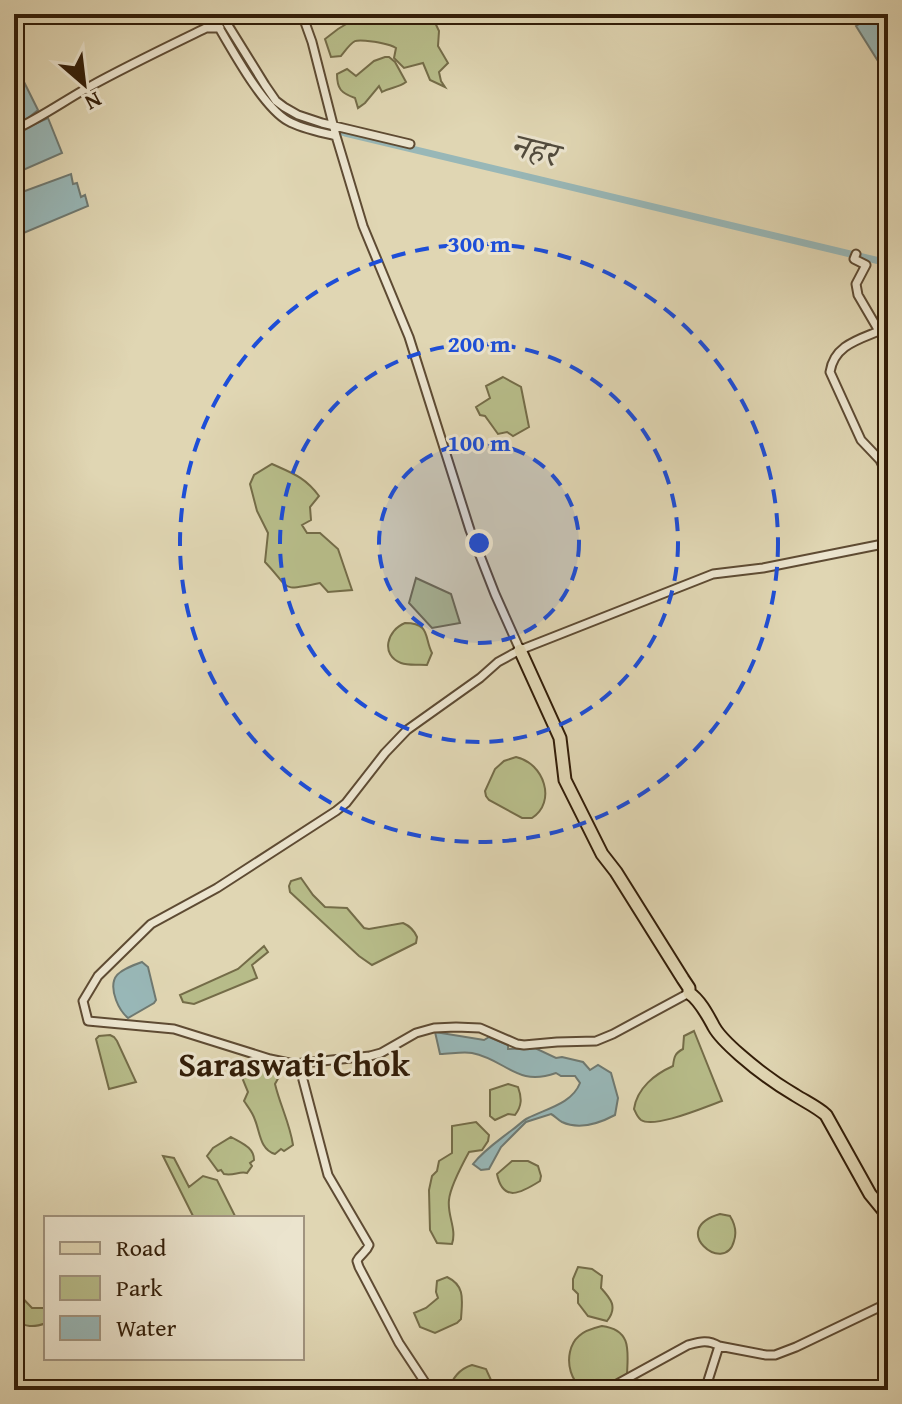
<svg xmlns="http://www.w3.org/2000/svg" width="902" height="1404" font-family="'Gentium Book Plus','Noto Serif Devanagari',serif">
  <rect width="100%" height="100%" fill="#e0d6b3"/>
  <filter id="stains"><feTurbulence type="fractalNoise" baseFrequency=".0025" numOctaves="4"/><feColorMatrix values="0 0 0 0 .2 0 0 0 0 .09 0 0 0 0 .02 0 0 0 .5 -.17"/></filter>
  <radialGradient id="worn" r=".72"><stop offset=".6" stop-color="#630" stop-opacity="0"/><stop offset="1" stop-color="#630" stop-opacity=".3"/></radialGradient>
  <!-- green -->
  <path fill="#b7bc89" stroke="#746c48" stroke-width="2" d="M363,14H431L439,31L438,46L448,63L439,72L441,81L445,87L430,80L423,63L404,68L394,58L396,48C389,44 384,44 376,42C353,39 355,38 341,56L331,57L325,39L338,29Z
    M385,57H389L395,62L406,82C398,88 391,87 382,92L379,86L365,103L358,108L355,98C341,93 337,89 337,74L347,69L356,76L374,61Z
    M503,377L521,387L529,427L513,436L507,432L498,434L485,416L480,415L476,407L490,398L486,386Z
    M272,464C292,473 305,477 319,496L310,507L311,520L302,525L307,533H320L338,549L352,590L328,592L320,583C279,592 291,589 265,562L268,533L257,511L250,484L254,475Z
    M416,578L451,594L460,623L432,628L409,603Z
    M405,623C431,623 424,638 432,653L427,665C419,664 409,666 401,663C380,655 387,630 405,623Z
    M516,757C544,763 557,802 532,818H522L489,800L486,796L485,791L495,769L504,761Z
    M301,878L313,895L325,907L347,908L364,928L369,929L403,923C410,926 414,930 417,937L416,943L372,965L359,956L290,892L289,886L291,881Z
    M264,946L268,952L252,965L257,978L194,1004L183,1002L180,995L238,969Z
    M694,1031L722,1101C707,1106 655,1129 641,1120C637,1117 636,1113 634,1109C637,1088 655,1074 673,1066C674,1057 675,1053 683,1049L684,1036Z
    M110,1035L114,1037L117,1041L136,1082L109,1089L96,1039L99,1036Z
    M263,1058L279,1062L280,1075L275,1084C280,1105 290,1124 293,1145L284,1151L281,1149L275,1154C260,1150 260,1132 255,1120C253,1113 248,1107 244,1101L248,1092L241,1075L256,1069L255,1066H252L249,1061H259Z
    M508,1084L518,1087C522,1098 522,1106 515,1115L508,1114L495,1120L490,1116V1090Z
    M476,1122L489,1135L488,1141L482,1150L469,1152C463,1163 450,1187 449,1200C447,1215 457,1229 452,1244L437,1243L430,1230L429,1190L432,1176L437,1171L439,1161L452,1153V1126Z
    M231,1137C241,1143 254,1147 254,1160L250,1163L252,1166L247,1173C239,1171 234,1176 224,1174L221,1170L218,1171L207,1156L213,1148Z
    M163,1156L174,1158L189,1187L203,1176L217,1180L236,1218H194Z
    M512,1161H528L538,1166L541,1176L540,1181C521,1193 503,1203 497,1174Z
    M720,1214L730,1216C735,1224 737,1232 734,1241C725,1276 667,1229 720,1214Z
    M578,1267L592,1269L602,1276L601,1288C611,1299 618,1307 607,1321L588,1316L578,1303V1294L573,1289V1279Z
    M447,1277C466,1286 462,1301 461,1319L457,1323L435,1333L420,1327L414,1313L426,1308L438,1298L436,1292L437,1281Z
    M14,1289L32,1308H46V1323C33,1328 26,1327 14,1320Z
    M602,1326C632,1330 628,1351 627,1374C619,1379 609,1388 600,1390C569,1397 560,1352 579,1336C585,1330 594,1328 602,1326Z
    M472,1365L486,1369L491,1380L486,1390H448C453,1378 459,1369 472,1365Z"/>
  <!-- water -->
  <path fill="#98b7b7" stroke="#6f7971" stroke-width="2" d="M875,14H888V77L856,26Z
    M14,78L20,79L24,82L38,110L27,119L14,124Z
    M48,118L62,153L14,174V133Z
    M71,174L73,184L77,183L81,197L85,195L88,206L14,237V195Z
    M142,962L148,967L156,1000L154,1003L128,1018C122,1013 119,1008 116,1000C107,975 120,970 142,962Z
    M435,1032L484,1040L489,1037L508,1045V1049L535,1048L556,1058L562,1057L583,1062L590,1070L598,1065L611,1073L618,1098L615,1115C600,1123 579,1130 562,1122C558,1120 555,1116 551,1114L526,1122L501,1147L489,1169L481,1170L473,1164C484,1150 498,1141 512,1130C518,1126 522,1121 528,1118C545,1109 572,1104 580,1083L575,1076H561L556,1073C516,1087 507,1060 472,1053C463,1051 450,1054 440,1054Z"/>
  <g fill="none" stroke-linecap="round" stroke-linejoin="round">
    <!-- canal -->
    <path stroke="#98b7b7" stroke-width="7" d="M277,104L287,115L345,133L888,263"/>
    <!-- minor casing -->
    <g stroke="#5e4b33" stroke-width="11">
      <path id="minor" d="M211,14C228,42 261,106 288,121C302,129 320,132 336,136
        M221,14L265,85L276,101L284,107L298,115L322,123L410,144
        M302,14L312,42L336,136L363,226L409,337L470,530L495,594L520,650
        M14,130C40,118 64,101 89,87C127,66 167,47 206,28H220
        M856,254L854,259L866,265L856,284L858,295L879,331C857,340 834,346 830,372L861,440L880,460L888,476
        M689,993L613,1034L596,1041L557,1042L524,1045L517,1044L480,1028L456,1027L434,1028L416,1033L381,1053L370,1056L294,1064L270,1059L174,1029L88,1021L83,1001L98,976L151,924L217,888L336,811L346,803L385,753L407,730L480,678L498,662L520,650L713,574L763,568L888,543
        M294,1064L302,1076L328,1175L369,1245C366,1253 360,1254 357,1261L359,1267L399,1343L430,1390
        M606,1390L688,1345C699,1342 708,1339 719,1346
        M705,1390L719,1346L766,1355H775L796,1347L888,1303"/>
    </g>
    <!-- primary casing -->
    <g stroke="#321d08" stroke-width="15">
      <path id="primary" d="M520,650L560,738L565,780L602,854L616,872L683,979L689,988V993C700,1000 708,1016 714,1027C719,1036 732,1048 740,1055C756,1069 776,1084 795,1095C806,1102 817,1107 826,1115L870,1194L888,1216"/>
    </g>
    <!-- minor -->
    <use href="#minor" stroke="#ebe4ce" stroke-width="7"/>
    <!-- primary -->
    <use href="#primary" stroke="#e0d6b3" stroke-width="11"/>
  </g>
  <!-- distance rings -->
  <circle cx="479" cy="543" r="100" fill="#1d4ed8" fill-opacity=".12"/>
  <g fill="none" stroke="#1d4ed8" stroke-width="4" stroke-dasharray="14 10">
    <circle cx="479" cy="543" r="100"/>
    <circle cx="479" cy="543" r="199"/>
    <circle cx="479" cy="543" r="299"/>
  </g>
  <g text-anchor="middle" stroke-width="6" stroke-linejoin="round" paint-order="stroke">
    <!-- water labels -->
    <g font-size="34" font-style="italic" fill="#514b3d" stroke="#ebe4ce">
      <text transform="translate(534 149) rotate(14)" y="12">नहर</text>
    </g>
    <!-- neighbourhood labels -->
    <g font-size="34" font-weight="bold" fill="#321d08" stroke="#ebe4ce">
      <text x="294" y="1076">Saraswati Chok</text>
    </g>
  </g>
  <circle cx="479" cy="543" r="12" fill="#1d4ed8" stroke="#ebe4ce" stroke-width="4"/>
  <g font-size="24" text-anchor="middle" font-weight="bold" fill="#1d4ed8" stroke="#ebe4ce" stroke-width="6" stroke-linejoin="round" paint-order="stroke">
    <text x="479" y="252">300 m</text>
    <text x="479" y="352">200 m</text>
    <text x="479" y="451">100 m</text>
  </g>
  <!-- margin -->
  <rect width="902" height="1404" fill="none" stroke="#e0d6b3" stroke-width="48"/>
  <rect x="16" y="16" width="870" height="1372" fill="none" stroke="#321d08" stroke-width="4"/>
  <rect x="24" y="24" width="854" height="1356" fill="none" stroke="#321d08" stroke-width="2"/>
  <!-- legend -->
  <rect x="44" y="1216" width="260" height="144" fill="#ebe4ce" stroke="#a1947f" stroke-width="2"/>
  <rect x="60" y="1242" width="40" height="12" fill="#e0d6b3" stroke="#a1947f" stroke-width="2"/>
  <text x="116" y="1256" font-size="24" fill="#321d08">Road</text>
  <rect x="60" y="1276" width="40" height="24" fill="#b7bc89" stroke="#a1947f" stroke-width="2"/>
  <text x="116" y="1296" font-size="24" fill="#321d08">Park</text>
  <rect x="60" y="1316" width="40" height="24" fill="#98b7b7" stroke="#a1947f" stroke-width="2"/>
  <text x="116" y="1336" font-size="24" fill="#321d08">Water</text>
  <!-- north arrow -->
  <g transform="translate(84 84) rotate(152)" stroke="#ebe4ce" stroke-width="6" paint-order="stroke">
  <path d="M0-6L14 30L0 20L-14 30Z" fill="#321d08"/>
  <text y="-12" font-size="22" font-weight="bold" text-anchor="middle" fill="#321d08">N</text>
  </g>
  <rect width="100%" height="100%" filter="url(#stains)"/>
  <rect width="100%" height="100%" fill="url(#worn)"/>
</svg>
